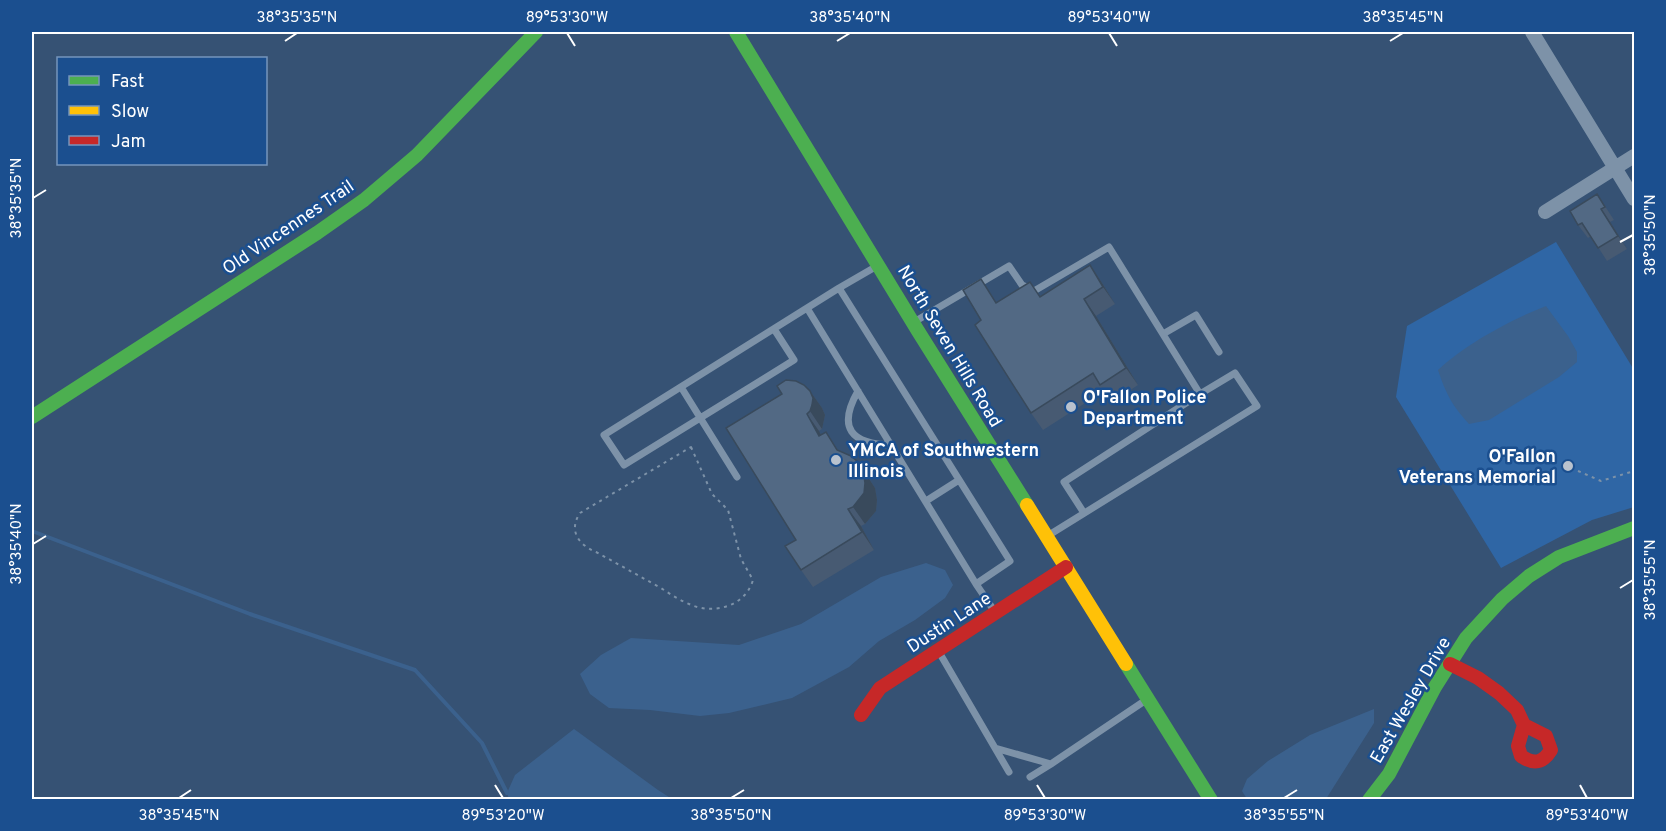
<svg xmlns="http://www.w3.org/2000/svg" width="1666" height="831" font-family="Overpass,sans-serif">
  <rect width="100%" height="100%" fill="#365274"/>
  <!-- green -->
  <path fill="#2f66a5" d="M1556,242L1634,370V507L1592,520L1501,568L1396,397L1407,326Z"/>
  <!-- water -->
  <path fill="#3b618d" d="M1546,306L1568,336L1577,352V362L1559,377L1489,420L1469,424C1452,405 1446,394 1438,370C1466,344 1510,320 1546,306Z
    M926,563L945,570L953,585L945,598L915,620L879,641L849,667L792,698L729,713L700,716L650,710L609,708L590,694L580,674L601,655L631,638L739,645L801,624L881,577Z
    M1374,709V723L1326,799H1247L1242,791L1247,779L1268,761L1310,735Z
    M574,729L658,790L672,799H509L507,793L515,775Z"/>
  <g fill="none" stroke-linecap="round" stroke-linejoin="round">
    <!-- stream -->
    <path stroke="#3b618d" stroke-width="4" d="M32,531L250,614L415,670L482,743L507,793"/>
    <!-- path -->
    <path stroke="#7d92a8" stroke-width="2" stroke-dasharray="3 4.5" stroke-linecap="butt" d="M691,447L712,494L728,510L741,559L753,580C745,607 713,615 689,604C679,600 670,594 661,588C639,576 618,564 596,552C579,545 568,531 580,513Z
      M1578,471L1601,481L1634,471"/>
    <!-- lane -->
    <path stroke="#7d92a8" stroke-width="7" d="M839,288L1010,561L976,584L807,308Z
      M839,288L877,266
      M914,322L1009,266L1022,285L1034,291L1109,247L1200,394L1235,373L1257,406L1049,535
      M774,329L794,360L624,465L604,435L807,308
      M1163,334L1196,315L1219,352
      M681,387L737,477
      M858,391C837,428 851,444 891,445
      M926,501L959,480
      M1084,513L1064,482L1200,394
      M976,584L995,612
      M939,652L995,748L1051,764L1146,700
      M995,748L1009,772
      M1030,777L1051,764"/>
    <!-- street -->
    <path stroke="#7d92a8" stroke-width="14" d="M1532,32L1634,199
      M1545,212L1634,156"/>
    <!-- fast -->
    <path stroke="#4caf50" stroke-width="14" d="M736,32L918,331L1027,505
      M32,417L317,233L364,200L417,155L536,32
      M1126,664L1211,800
      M1369,800L1389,774L1435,687L1466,638L1502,599L1529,576L1559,557L1634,528"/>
    <!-- slow -->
    <path stroke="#ffc107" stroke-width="14" d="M1027,505L1126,664"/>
    <!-- jam -->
    <path stroke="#c62828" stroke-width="14" d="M1450,664L1478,678L1499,693L1517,710L1524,725L1546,736L1551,750C1543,763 1534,765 1521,756L1518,746L1524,725
      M861,715L880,688L1066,567"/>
  </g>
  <!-- wall -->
  <path fill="#475a72" d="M1597,194L1614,220L1610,222L1627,249L1607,261L1591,236L1588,238L1578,225Z
    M1090,265L1102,283L1115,304L1096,316L1138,385L1112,402L1104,391L1043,430L1031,413L981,320L997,303L1041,296Z
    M810,391L822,408L825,415L822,429L819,431L821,435L839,451L858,462L875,488L877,500L876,511L865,524L861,526L874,550L813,587L801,570L796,540L726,428Z"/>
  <!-- shaded-wall -->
  <path fill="#394a5c" d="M1601,209L1610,222L1627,249L1618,236Z
    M1090,265L1102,283L1115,304L1103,287Z
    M1084,299L1096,316L1138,385L1126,368Z
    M810,391L822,408L825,415L822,429L810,411Z
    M807,414L819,431L831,454L819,436Z
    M858,462L875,488L877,500L876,511L865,524L853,507Z
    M848,509L861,526L874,550L862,532Z"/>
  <!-- building -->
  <path fill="#526984" stroke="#394a5c" stroke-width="1.5" d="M1597,194L1605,207L1601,209L1618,236L1598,248L1582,223L1578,225L1570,211Z
    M1090,265L1103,287L1084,299L1126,368L1100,385L1093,373L1031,413L975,325L981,320L963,290L981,279L996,303L1030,282L1040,297Z
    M786,380L796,381L804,385L810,391L813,398L812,405L810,411L807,414L819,436L826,432L837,450L851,456L858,462L863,471L865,483L864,493L853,507L848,509L862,532L801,570L785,546L796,540L726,428L782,394L777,386Z"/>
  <!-- ticks -->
  <path fill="none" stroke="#fff" stroke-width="2" d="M567,33L575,46M1109,33L1117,46M285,41L297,33M837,41L850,33M1390,41L1403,33M33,198L46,190M1620,242L1633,235M33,544L46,536M1620,588L1633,580M495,785L503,798M1037,785L1045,798M1580,785L1587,798M179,798L191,790M731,798L744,790M1284,798L1297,790"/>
  <!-- markers -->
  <g fill="#b9c2ce" stroke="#1b4f8f" stroke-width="2">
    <circle cx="1071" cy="407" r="6"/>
    <circle cx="836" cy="460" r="6"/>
    <circle cx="1568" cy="466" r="6"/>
  </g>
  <g text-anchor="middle" stroke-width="5" stroke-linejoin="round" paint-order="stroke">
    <!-- street labels -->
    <g font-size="18" fill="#fff" stroke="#1b4f8f">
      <text transform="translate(288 227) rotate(-34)" y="6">Old Vincennes Trail</text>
      <text transform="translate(950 346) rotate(59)" y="6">North Seven Hills Road</text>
      <text transform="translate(949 622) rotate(-33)" y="6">Dustin Lane</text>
      <text transform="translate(1410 700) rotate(-60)" y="6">East Wesley Drive</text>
    </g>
    <!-- poi labels -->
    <g font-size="18" font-weight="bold" fill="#fff" stroke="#1b4f8f" text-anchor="start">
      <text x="1083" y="403">O'Fallon Police<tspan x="1083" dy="21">Department</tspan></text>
      <text x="848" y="456">YMCA of Southwestern<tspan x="848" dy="21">Illinois</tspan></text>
      <text x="1556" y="462" text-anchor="end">O'Fallon<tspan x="1556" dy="21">Veterans Memorial</tspan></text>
    </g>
  </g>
  <!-- border -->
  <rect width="1666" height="831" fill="none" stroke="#1b4f8f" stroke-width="66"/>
  <!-- legend -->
  <rect x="57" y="57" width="210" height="108" fill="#1b4f8f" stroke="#7695bc" stroke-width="1.5"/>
  <rect x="69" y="76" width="30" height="9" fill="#4caf50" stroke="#7695bc" stroke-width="1.5"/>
  <text x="111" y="87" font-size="18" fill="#ffffff">Fast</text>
  <rect x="69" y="106" width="30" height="9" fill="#ffc107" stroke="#7695bc" stroke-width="1.5"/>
  <text x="111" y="117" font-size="18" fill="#ffffff">Slow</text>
  <rect x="69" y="136" width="30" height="9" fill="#c62828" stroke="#7695bc" stroke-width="1.5"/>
  <text x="111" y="147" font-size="18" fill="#ffffff">Jam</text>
  <rect x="33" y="33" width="1600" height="765" fill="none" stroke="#fff" stroke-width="2"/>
  <g font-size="15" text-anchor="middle" fill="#fff">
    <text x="297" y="22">38°35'35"N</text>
    <text x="567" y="22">89°53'30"W</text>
    <text x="850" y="22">38°35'40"N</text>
    <text x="1109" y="22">89°53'40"W</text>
    <text x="1403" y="22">38°35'45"N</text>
    <text transform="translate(16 198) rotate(-90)" y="5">38°35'35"N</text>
    <text transform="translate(1650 235) rotate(-90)" y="5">38°35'50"N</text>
    <text transform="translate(16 544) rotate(-90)" y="5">38°35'40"N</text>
    <text transform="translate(1650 580) rotate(-90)" y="5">38°35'55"N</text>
    <text x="179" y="820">38°35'45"N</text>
    <text x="503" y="820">89°53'20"W</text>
    <text x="731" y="820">38°35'50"N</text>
    <text x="1045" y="820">89°53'30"W</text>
    <text x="1284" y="820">38°35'55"N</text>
    <text x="1587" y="820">89°53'40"W</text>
  </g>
</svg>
